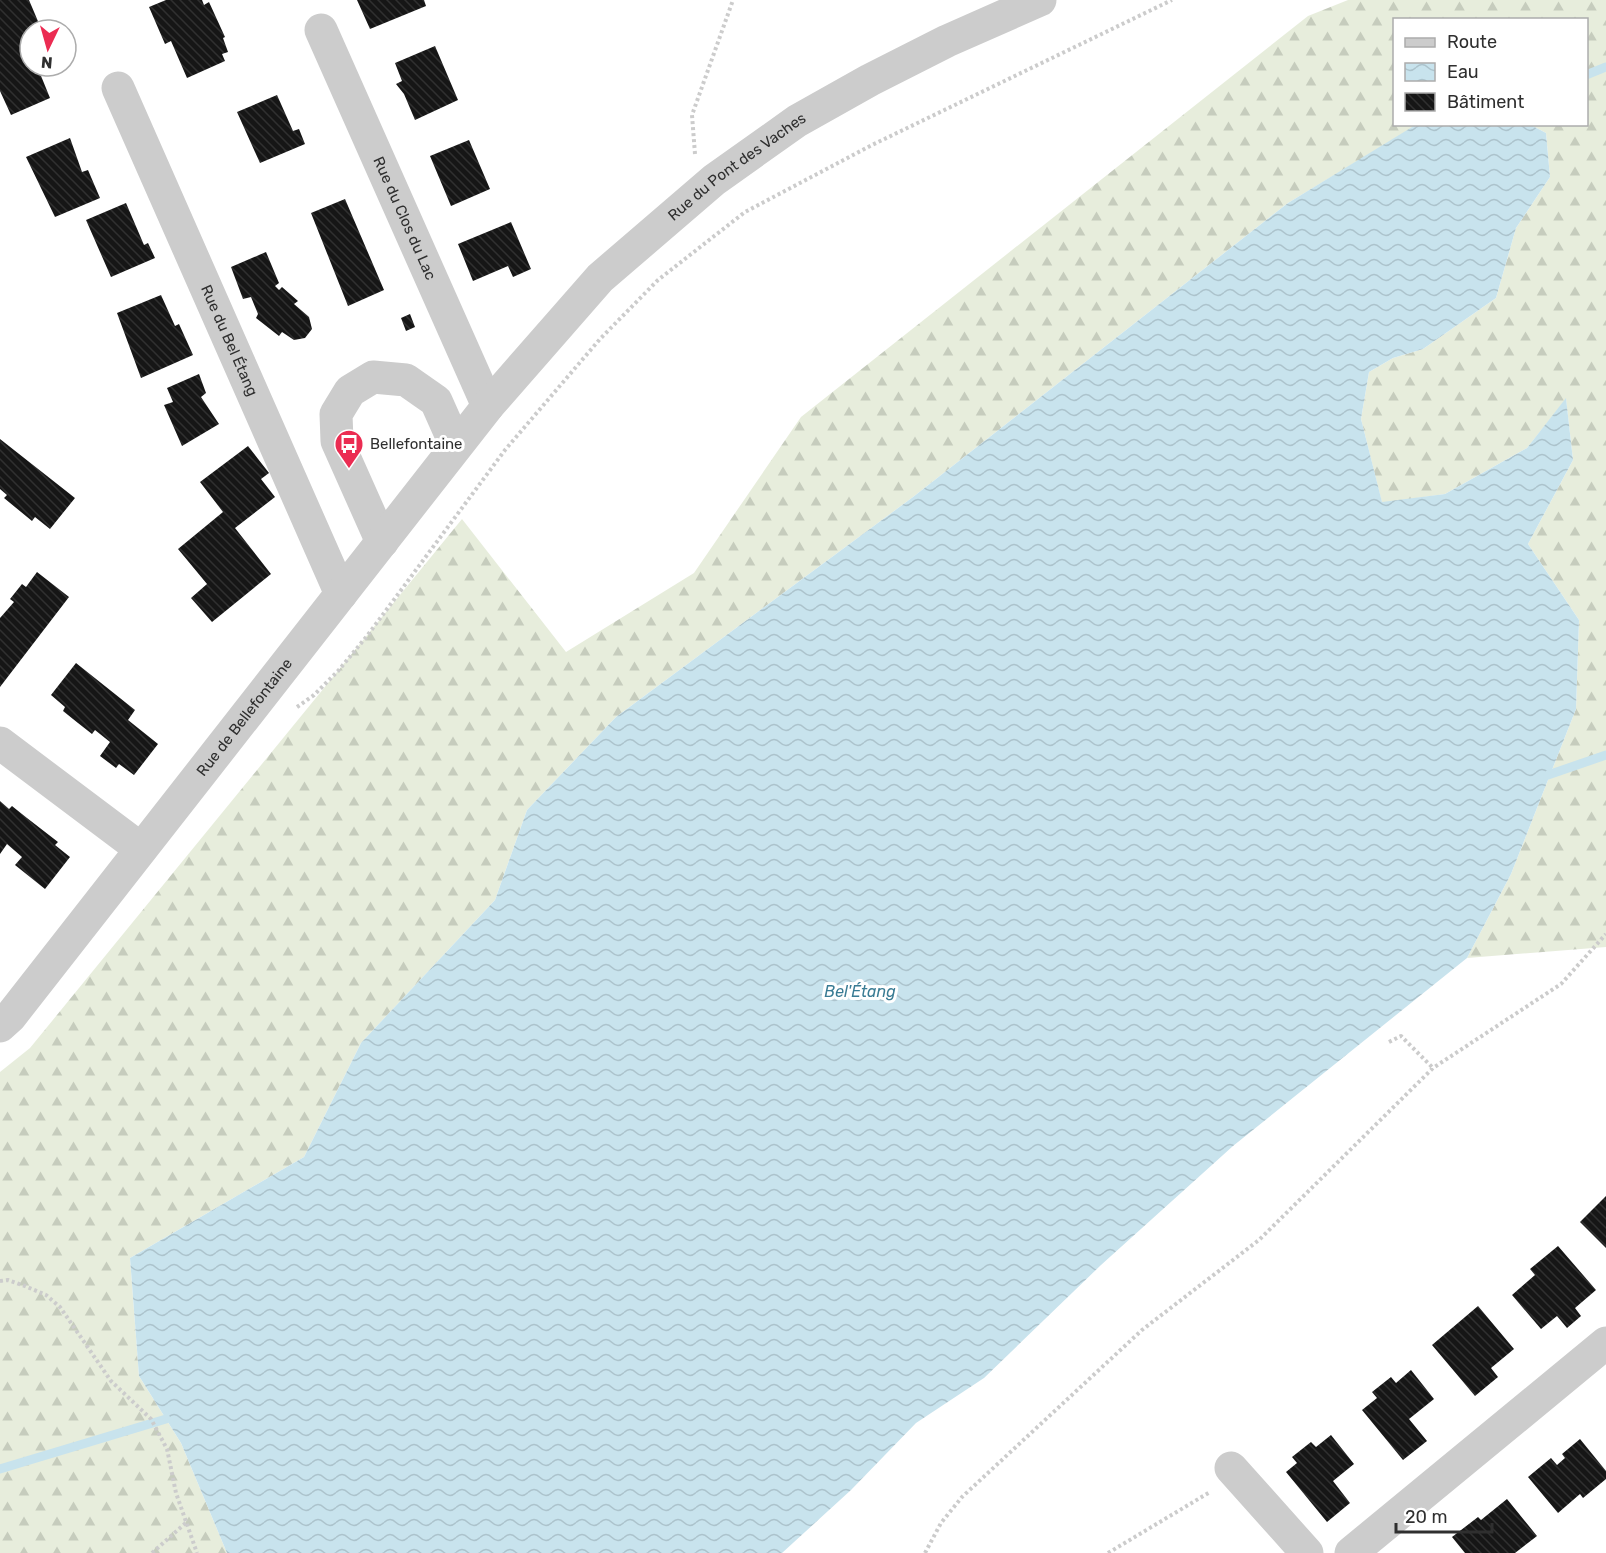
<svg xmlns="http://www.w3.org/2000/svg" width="1606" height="1553" font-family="Rubik,sans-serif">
  <defs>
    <pattern id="forest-firs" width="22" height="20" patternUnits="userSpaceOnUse" patternTransform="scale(1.5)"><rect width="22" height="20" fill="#e7eddc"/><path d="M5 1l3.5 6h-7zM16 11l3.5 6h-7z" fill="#c6ccbd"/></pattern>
    <pattern id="water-waves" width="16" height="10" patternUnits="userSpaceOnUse" patternTransform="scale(1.5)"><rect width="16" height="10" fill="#c8e3ed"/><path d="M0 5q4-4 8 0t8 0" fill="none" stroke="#acc3cc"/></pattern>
    <pattern id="building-back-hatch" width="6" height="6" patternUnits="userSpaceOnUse" patternTransform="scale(1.5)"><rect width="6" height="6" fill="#161616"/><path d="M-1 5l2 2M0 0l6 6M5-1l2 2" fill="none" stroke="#303030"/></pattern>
  </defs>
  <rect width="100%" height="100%" fill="#fff"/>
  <!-- forest -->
  <path fill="url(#forest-firs)" d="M1348,0H1606V947L1467,958L1511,874L1576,709L1579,620L1528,544L1573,460L1566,399L1527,448L1445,494L1382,503L1361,419L1369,372L1393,358L1423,349L1496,298L1516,228L1550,177L1546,133L1531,125L1586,124V20H1394V124L1417,125L1288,203L913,497L616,717L527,810L495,900L361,1043L304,1157L130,1258L139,1376L181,1443L227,1553H0V1072L30,1048L462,519L566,652L694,573L801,417L1308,16Z"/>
  <!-- water -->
  <path fill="url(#water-waves)" d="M1417,124L1531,125L1546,133L1550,177L1516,228L1496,298L1423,349L1393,358L1369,372L1361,419L1382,502L1445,494L1527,448L1566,398L1573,460L1528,544L1579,620L1576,709L1511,874L1467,958L1233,1146L1101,1265L984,1378L916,1423L851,1490L782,1553H227L181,1443L139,1376L130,1258L304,1157L361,1043L495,900L527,810L616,717L913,497L1288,203Z"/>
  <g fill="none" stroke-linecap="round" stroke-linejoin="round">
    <!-- stream -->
    <path stroke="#c8e3ed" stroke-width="9" d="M1586,75L1606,67
      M1548,775L1606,755
      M0,1469L166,1419"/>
  </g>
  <!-- building -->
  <path fill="url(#building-back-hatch)" d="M0,0H29L40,26L25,32L30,44V66H37L50,98L11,115L0,91Z
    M166,0H202L204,5L209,2L225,37L223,38L228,52L222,54L225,61L187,78L171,41L165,44L149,7Z
    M357,0H424L426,6L370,29Z
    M435,46L458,100L415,120L404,94L396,84L402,81L395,63Z
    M277,95L293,131L299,129L305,144L260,163L237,112Z
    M70,138L82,172L88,170L100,198L55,217L26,157Z
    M469,140L490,189L451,206L430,156Z
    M345,199L384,290L348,306L311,213Z
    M126,203L144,245L148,243L155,258L111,277L86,220Z
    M511,222L531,269L513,277L508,266L473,281L458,244Z
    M266,252L279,283L275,286L279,290L282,287L298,301L294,304L309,317L312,329L305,338L294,340L282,332L279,336L256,318L258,314L251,297L243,299L231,267Z
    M161,295L175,326L179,324L193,355L141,378L117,313Z
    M410,314L415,327L406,331L401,318Z
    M199,374L206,393L201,397L219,424L182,446L164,405L173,402L167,388Z
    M0,439L75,498L50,529L35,517L32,521L4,498L7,495L0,489Z
    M248,446L269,473L261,479L275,497L235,528L271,574L212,622L191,598L207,584L178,549L223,512L200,482Z
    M37,572L69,597L0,687V618L14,602L10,599L22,584L26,587Z
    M76,663L135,710L128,720L158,744L134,775L119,764L116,768L100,756L110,742L95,730L92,734L78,723L63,711L65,707L51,695Z
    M0,801L9,809L12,806L27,818L58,842L55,845L70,857L45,889L15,865L22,857L7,844L0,854Z
    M1606,1196V1248L1580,1222Z
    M1558,1246L1596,1290L1575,1308L1581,1316L1567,1328L1557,1316L1541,1329L1512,1295L1535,1275L1530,1269Z
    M1478,1306L1514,1349L1491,1368L1498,1377L1475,1396L1432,1345Z
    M1411,1370L1434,1399L1409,1419L1427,1441L1403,1460L1362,1410L1377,1398L1372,1392L1391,1377L1396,1383Z
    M1331,1435L1354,1464L1333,1481L1350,1503L1327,1522L1286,1472L1297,1463L1292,1457L1311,1442L1316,1447Z
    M1580,1439L1606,1471V1479L1583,1498L1580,1494L1558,1513L1528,1477L1551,1458L1557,1465L1565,1458L1562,1454Z
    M1507,1499L1537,1536L1515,1553H1465L1452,1537L1478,1517L1481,1520Z"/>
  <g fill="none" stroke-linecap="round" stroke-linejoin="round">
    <!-- path -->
    <path stroke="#ccc" stroke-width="4" stroke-dasharray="3 3" stroke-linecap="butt" d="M695,154L692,115L733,0
      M297,707L314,695L338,671L367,636L505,450L600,339L658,280L745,212L872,145L1172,0
      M1389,1042L1401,1036L1433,1068
      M0,1281L8,1280L25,1286L46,1295L60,1307L111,1381L151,1419L167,1449L176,1493L197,1553
      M152,1553L188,1521
      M925,1553L941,1523L962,1497L1142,1330L1259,1240L1433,1068L1561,984L1606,934
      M1108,1553L1210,1492"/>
    <!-- minor -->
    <g stroke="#ccc" stroke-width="33">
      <path id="s1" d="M321,30L488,406"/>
      <path id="s2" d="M118,88L341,594"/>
      <path d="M382,542L337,441L336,414L350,391L373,377L406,380L436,401L456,446"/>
      <path d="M0,743L141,849"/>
      <path id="s3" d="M0,1026L10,1017L488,406L600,278L714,180L797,121L870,80L947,41L1040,0"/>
      <path d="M1231,1468L1307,1553"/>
      <path d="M1351,1553L1606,1343"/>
    </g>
  </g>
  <!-- icons -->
  <defs>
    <g id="bus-pin" transform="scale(1.5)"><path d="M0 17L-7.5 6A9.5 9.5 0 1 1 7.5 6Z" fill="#eb2c52" stroke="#fff"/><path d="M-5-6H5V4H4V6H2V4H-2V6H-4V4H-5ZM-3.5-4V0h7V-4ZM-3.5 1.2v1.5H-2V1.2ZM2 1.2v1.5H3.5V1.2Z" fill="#fff"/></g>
  </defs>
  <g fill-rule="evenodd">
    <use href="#bus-pin" x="349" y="444"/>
  </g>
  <g text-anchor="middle" stroke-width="6" stroke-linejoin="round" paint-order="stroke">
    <!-- street labels -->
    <g font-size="15" fill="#2f2f2f" stroke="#fff">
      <text dy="5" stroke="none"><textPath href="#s3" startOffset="1136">Rue du Pont des Vaches</textPath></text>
      <text dy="5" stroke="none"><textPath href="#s1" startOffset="206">Rue du Clos du Lac</textPath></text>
      <text dy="5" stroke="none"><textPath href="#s2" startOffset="276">Rue du Bel Étang</textPath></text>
      <text dy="5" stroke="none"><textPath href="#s3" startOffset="394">Rue de Bellefontaine</textPath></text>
    </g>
    <!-- poi labels -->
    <g font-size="15" fill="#2f2f2f" stroke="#fff" text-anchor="start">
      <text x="370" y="449">Bellefontaine</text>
    </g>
    <!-- water labels -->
    <g font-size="16" font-style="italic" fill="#3a7c94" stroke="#fff">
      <text x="860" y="997">Bel'Étang</text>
    </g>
  </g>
  <!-- legend -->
  <rect x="1393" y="18" width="195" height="108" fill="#ffffff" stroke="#acacac" stroke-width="1.5"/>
  <rect x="1405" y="38" width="30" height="9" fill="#cccccc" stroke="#acacac" stroke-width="1.5"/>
  <text x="1447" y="48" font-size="18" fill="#2f2f2f">Route</text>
  <rect x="1405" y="63" width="30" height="18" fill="url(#water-waves)" stroke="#acacac" stroke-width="1.5"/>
  <text x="1447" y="78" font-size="18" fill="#2f2f2f">Eau</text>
  <rect x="1405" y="93" width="30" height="18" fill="url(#building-back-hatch)" stroke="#acacac" stroke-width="1.5"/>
  <text x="1447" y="108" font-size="18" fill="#2f2f2f">Bâtiment</text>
  <!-- north arrow -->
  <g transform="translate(48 48) rotate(185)"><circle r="28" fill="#ffffff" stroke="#acacac" stroke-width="1.5"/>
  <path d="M0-4.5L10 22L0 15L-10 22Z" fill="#eb2c52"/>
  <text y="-9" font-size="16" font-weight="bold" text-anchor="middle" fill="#2f2f2f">N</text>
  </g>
  <!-- scale -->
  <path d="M1396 1523v9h96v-9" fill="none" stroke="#2f2f2f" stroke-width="3"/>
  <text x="1405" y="1523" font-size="18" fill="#2f2f2f" stroke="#ffffff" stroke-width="4.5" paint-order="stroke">20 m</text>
</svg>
